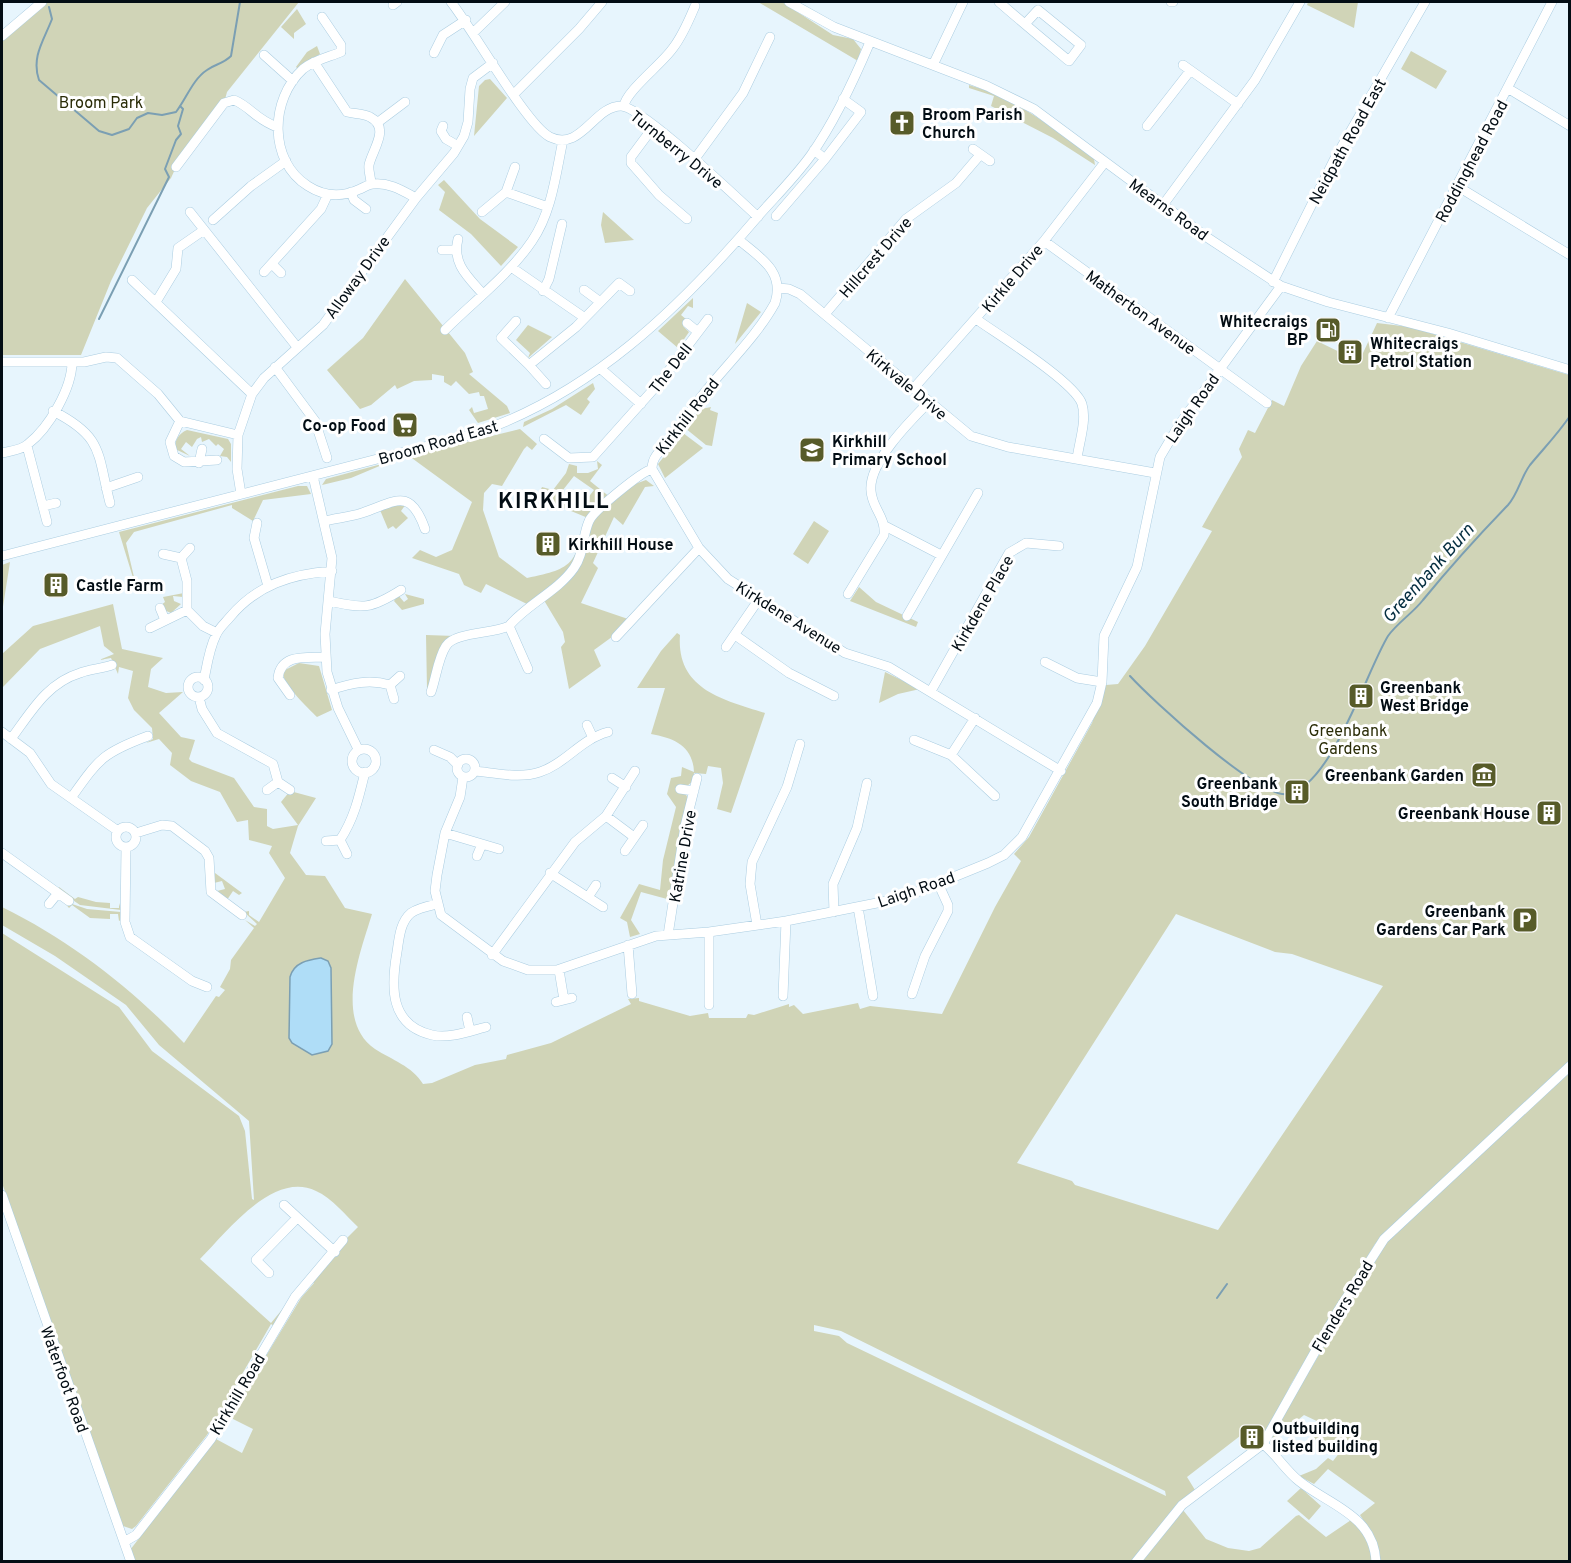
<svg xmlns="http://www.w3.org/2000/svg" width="1571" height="1563" font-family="Overpass,sans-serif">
  <rect width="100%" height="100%" fill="#e7f5fd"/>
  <!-- green -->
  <path fill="#d0d4b7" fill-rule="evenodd" d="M42,2H299L227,92L224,103L176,167L171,178L147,208L111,281L81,355H2V36Z
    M758,2H782L833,35L853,39L861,49L858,61Z
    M1308,2H1358L1354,28L1307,5Z
    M297,9L306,24L294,33V39L281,27Z
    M317,46L320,54L298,69L296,67L307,52Z
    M1411,51L1447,71L1436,89L1401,69Z
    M490,79L507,98L474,136L479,86L485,80Z
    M969,85C1017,98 1055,130 1094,159L1095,165L1053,138L991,106L994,96L969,88Z
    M444,180L480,219L518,247L501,266L471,234L439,210L445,192L438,185Z
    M603,212L634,240L605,243L601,225Z
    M405,279L465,353L473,372L469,374L507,406L510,413L478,423L469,410L472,407L474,413L488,409L484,396H480L479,392L469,394L456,381L451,386L444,382V376L432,374V380L414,381L397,389L395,385L371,405L360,409L327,370L363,338Z
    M693,298V308L688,306L681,315L687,320L683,326L689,332L678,348L658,331Z
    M747,303L761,312L735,344Z
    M1377,323L1410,327L1569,375V1062L1375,1244L1291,1384L1265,1437L1243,1428L1240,1436L1187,1477L1195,1490L1177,1504L1133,1561H134L130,1550L216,1439L242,1453L253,1429L229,1417L301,1298L314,1283L307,1278L358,1227C346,1216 332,1198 316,1191C273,1170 226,1233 200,1259L271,1323L285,1306L274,1326L271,1324L207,1435L136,1526L132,1529L123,1526L2,1183V933L119,1007L152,1051L239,1116L245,1131L252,1199L254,1200L249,1121L159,1045L126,1005L55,956L2,925V907C71,941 130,987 184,1043L216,996L219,997L225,990L220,987L230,969L231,960L254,928L245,920L255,926L257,924L244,912L249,911V915L259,922L285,878L269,853L272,846L249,840L248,820L237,822L220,792L191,781L170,765L172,753L159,739L146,743L153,739L152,728L134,710L128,698L133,671L119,667L118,674L111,658L99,660L114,654L104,646L100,626L40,649L2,688V654L33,626L113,604L122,649L163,658L151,669L148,687L166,693L183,692L159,713L181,737L195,740L189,759L192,762L234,778L254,807L267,809V826L273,829L298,825L281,802L290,791L316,798L298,826L290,853L306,875L325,876L345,908L372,914C361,951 333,1020 375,1049C392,1060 412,1066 423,1084L432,1083L475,1065L506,1059L507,1055L551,1043L631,1004L628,999L639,998V1001L690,1016L708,1013L709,1018H746L748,1014L754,1015L789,1004V1007L794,1005L803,1014L858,1003L860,1009L870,1006L942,1014L995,907L1021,861L1014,854L1029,837L1092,723L1106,685L1118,684L1145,646L1212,531L1202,527L1242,457L1239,449L1248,430L1255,433L1272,400L1284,406L1301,366L1317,341L1356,360L1363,353ZM1176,914L1275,952L1292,954L1383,986L1218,1230L1075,1185L1072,1181L1017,1163ZM814,1325L841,1331L1165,1491L1166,1496L847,1343L839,1336L814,1331Z
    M528,325L552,337L528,358L530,353L516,340Z
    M593,383L595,389L587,399L590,402L581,415L566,405L523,427L524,422L552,409Z
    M711,407L710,410L718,413L712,446L706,445L685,428L701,409Z
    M520,429L537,444L532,450L527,446L524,449L502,486L492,484L484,493L483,510L499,557L527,578C576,568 573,564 588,518L537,497L542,487L553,490L566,473L569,464L577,466V473H588L598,469L597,461L602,465L590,481L611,498L594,512L578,555L560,580L527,604L486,584L481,593L464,585L459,574L412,558L420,550L436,557L452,550L472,502L409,456ZM574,476L594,490L579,509L559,495Z
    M187,430L228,439L231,444V462L227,457L220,456L224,449L218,444L216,446L209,439L202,442L201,437L197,439L192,447L186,442L181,449L190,456L175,449C175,440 178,434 187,430Z
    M683,433L703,448L665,478L658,464Z
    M389,462L351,478L322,485L326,479Z
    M646,480L654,486L645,487L623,525L614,517L593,563L598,568L581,603L628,619L616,634L594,650L601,666L569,689L561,647L565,642L563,632L542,597L564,583L593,518L635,484Z
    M298,486H307L311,494L263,500L253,521L232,508V505L134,532L126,543L138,594L119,532Z
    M393,503L406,504L401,511L408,518L396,529L393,526L388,529L380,510Z
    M814,521L829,531L808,564L793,554Z
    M10,562L2,613V565Z
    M859,587L876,602L918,622L916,627L850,601Z
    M184,593L183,597L173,596L174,601L181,604L171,613L164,610L161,605L165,602L163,597Z
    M405,594L424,599V604L402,610L394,601L398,595L404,602L408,599Z
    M677,633L680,635C676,689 723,700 765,713L731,813L717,809L723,783L721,768L708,766L706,774L694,773L693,781L687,786L685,793L689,800L671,895L668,894L667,899L641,892L631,920L640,934L630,937L627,922L620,918L639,884L660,890L663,860L676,807L667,794L671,778L681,776L682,767L694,772C693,746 674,738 651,734L665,688H637L661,651Z
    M426,635L455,636L445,643L431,690L427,689Z
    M299,663L319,666L332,710L317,717C308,708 281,683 283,671Z
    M885,672L920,689L898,694L879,703Z
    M213,872L215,873L242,893L239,895L233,891L227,900L217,891L225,889L222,881L214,883Z
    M59,887L75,899L78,897L96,902L110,903V908H119V903L121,910L80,905L58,890Z
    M63,901L87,909L121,912V920L119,921L118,914H110V919L90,918L72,905L69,908Z
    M1569,1070V1561H1380L1374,1537L1360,1515L1375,1503L1328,1469L1314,1484L1299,1476L1316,1469L1328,1458L1333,1461L1340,1452L1334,1440L1323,1443L1312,1438L1323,1424L1304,1415L1272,1441L1269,1439L1386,1242Z
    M1301,1488L1321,1506L1309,1520L1287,1501Z
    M1183,1510L1206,1539L1228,1548L1249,1551L1260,1548L1296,1516L1299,1515L1326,1537L1354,1518L1362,1528L1374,1562H1141Z"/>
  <!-- water -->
  <path fill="#afddf7" stroke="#7b9fb3" stroke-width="1.5" d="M321,958L328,961L331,968L332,1044L328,1051L312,1055L292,1043L289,1038L290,977C294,962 308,960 321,958Z"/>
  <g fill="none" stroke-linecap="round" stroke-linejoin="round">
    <!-- stream -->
    <path stroke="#7b9fb3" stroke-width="2" d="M49,7L52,19C44,40 31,57 39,80L99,131L112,135L129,129L137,118L148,113L162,115L176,112C186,99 193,79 207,70C215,64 223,64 231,56L240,2
      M99,319L169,177L165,169L176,140L181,134L178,126L183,109L180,106
      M1130,676C1151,699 1260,800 1288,794C1332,785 1366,672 1388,636C1397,623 1413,613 1423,600C1450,567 1478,536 1508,505C1518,494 1521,477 1530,465C1544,448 1557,435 1570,416
      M1217,1298L1227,1284"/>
    <!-- minor casing -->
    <g stroke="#abcde1" stroke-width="10">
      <path id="minor" d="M451,2C472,28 527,126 550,137C581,152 594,106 621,106C641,106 737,198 758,217
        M789,2L834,27L987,86L1034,109L1208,238L1281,286L1328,302L1448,333L1570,370
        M999,2C1022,22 1045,41 1069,61L1081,45L1038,10L1025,24
        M1171,2H1173
        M393,5L397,2
        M322,17L341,45V52C329,57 314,60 303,69C270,99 268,161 308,186C325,197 343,197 360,189C365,187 369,184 373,184C389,182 403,191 416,198
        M474,32L505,2
        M2,36L42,2
        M434,53L443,35L466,20
        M264,55L293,81
        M314,62L347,112C354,114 363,113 370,117C391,128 372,150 369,165C368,171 371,177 371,184
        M933,65L963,2
        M1183,65L1238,104
        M1509,89L1570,126
        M514,94L579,29L602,2
        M624,106C626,91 662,64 673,48C683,35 689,20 695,6
        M377,123L405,102
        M443,126L441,131L446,139L458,146
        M654,126L631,157V163L659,195L687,219
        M1147,126L1190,71
        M973,149L990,161
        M825,159L861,112L843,99
        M694,160L743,93L770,37
        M176,167L224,103L234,100C251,107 255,119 277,127
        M1457,186L1570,255
        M351,192L354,200L366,209
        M506,192L548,207
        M1163,205L1255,80L1300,2
        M190,212L297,347
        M482,212L506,192L515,167
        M776,216L825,159L814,150
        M213,220L251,186L286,161
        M458,239C452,263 467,276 482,293
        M1044,241L1267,403
        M442,250H455
        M272,264L281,273
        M511,267L585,318
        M264,272L321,209L328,194
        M132,280L252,394
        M1273,282L1334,160L1425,2
        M778,288L789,289L800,294L971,436L1008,447L1155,473
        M584,290L599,301
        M543,291L549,279L562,224
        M156,302L176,269L178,248L204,230
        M825,314L906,219L956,183L980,155
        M1388,318L1552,2
        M976,319C997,334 1075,382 1082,404C1087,421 1079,442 1077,459
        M516,321L501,338L529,365L576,327L619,283L630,291
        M687,323L698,332
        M445,330C474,301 509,275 532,241C552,212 556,173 563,140
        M2,362H84L106,357L117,358L158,394L180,421L238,435
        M529,365L546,384
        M275,367L315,421L327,458
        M601,369L641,404
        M913,389L1044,241L1105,162
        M53,411C104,437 97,453 110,503
        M180,421L170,442L174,456L184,462L217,460
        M544,439L569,458L593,457L660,382L708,319
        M27,446L47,522
        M2,453C10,451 22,450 28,444C49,428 72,388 72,362
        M199,463L202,449
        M652,469L699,548L728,579L845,653L889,667L1061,771
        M652,469C652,451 670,446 678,432C703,384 749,350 775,303C785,272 761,258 739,240
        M313,476L332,558L325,634L327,672L338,708L358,749
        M106,488L138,477
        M241,494L237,469L238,435L252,394L264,378L323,325L416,198L454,153L464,136L468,122L470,89L473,78L493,63
        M43,506L56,503
        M325,521C337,518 350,517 362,513C395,502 410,486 425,529
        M257,523L254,538L268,586
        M885,526L941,555
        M163,554L181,558L187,581V610L203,626L217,633
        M2,556L470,435C590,396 680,308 760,214C777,195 796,176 811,155C835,121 854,80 870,42
        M181,558L190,548
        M848,594L884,535C886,517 872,508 871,491C868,463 910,421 929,402
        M329,601C364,609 371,609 401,590
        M160,608L165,620
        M907,616L978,493
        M509,626L528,669
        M150,628L187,610
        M735,635L789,673L834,696
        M616,637L699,548
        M726,647L759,599
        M1045,662L1077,678L1102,682
        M188 687a10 10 0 1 1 20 0a10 10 0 1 1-20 0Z
        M204,680C207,665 209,649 216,635C219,628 225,623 230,617C257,585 291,574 332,571
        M390,685L394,699
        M331,690C351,683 370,679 390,685L400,676
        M931,691L1009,553L1026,543L1059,546
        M431,692C436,678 438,658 446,646C454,632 492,634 509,626C527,604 557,592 574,568C584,554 582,537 589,521C593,511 641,472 652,469
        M290,695L278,678C281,653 307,658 325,657
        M199,697L202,709L217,733L273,764L278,782L267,790
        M587,725L593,738
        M2,732L30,753L51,784L118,831
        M11,739C31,712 47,683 80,673C90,669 101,669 112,665
        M914,740L951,755L995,796
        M352 761a12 12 0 1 1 24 0a12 12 0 1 1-24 0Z
        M434,750L450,757L458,765
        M951,755L975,718
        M457 768a9 9 0 1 1 18 0a9 9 0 1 1-18 0Z
        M475,771C495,773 520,779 540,772C565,764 581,739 608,732
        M463,777L460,797L445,833L437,875L435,891L441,915L503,961L528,970H557L656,936L709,932L786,921L902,898L988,863L1004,855L1022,837L1097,703L1102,682L1104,636L1137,567L1160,457L1179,425L1281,286
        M612,778L626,787
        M278,782L290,790
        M680,789L694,791
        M71,798C99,759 102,753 148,736
        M606,816L634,837
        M116 837a10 10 0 1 1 20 0a10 10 0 1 1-20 0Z
        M136,833L162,825L172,826L205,851L209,858L211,892L242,915
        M445,833L499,849
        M340,840L347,854
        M326,841L340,840C354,819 359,797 365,772
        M126,847L125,922L130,937L192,981L207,987
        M625,851L643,825
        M2,853L69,901
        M477,856L482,844
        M550,873L603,907
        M588,897L596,885
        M49,904L58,893
        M437,904C428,906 418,908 411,913C400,922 399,939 397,952C391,986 389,1025 432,1035C449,1039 470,1031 486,1027
        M858,907L873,996
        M834,912L833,884L857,828L867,783
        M757,925L750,884L752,862L787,787L800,744
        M709,932V1005
        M668,935L685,826L697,778
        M628,945L632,994
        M492,955L575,842L606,816L635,771
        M559,970L564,1000
        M912,994L925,956L948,911V905L938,883
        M783,996L786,921
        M556,1002L572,998
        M467,1017L470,1031
        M2,1195L131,1562
        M284,1205L335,1252
        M269,1273L256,1260L297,1218
        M1263,1444C1277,1455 1285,1470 1299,1481C1329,1505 1374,1515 1376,1562
        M124,1542L136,1535L211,1439L295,1297L343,1240
        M1136,1562L1182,1505L1263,1444L1338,1311L1384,1239L1570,1066"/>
    </g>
    <!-- minor -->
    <use href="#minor" stroke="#fff" stroke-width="9"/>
  </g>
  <!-- icons -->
  <defs>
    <g id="church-square" transform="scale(1.35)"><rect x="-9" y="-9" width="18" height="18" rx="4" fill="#575b29" stroke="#fff"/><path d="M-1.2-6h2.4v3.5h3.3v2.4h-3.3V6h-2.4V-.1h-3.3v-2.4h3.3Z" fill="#fff"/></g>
    <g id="fuel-square" transform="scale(1.35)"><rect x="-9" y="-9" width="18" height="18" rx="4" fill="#575b29" stroke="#fff"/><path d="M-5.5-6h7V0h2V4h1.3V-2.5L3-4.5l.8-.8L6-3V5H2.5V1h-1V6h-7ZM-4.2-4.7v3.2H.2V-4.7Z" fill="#fff"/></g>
    <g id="building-square" transform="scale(1.35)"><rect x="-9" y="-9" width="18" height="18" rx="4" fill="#575b29" stroke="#fff"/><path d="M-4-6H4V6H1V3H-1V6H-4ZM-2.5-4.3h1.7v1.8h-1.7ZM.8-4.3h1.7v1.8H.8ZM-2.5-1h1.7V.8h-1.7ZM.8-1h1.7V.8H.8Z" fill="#fff"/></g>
    <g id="supermarket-square" transform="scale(1.35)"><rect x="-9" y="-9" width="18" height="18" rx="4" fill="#575b29" stroke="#fff"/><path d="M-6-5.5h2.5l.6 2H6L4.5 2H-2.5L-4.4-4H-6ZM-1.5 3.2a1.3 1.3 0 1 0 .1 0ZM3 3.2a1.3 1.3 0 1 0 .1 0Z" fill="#fff"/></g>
    <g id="school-square" transform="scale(1.35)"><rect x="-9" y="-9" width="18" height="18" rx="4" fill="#575b29" stroke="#fff"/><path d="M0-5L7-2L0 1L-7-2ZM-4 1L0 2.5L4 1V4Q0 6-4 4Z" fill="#fff"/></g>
    <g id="museum-square" transform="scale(1.35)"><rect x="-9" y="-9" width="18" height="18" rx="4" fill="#575b29" stroke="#fff"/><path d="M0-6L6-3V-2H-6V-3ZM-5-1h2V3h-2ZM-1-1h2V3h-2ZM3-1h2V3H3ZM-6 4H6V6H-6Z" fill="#fff"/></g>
    <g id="parking-square" transform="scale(1.35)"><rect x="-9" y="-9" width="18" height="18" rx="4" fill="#575b29" stroke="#fff"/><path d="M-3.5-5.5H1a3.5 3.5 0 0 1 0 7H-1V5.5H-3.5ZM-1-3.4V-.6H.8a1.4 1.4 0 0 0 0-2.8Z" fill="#fff"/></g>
  </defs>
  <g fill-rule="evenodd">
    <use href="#church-square" x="902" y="123"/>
    <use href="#fuel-square" x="1328" y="330"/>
    <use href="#building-square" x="1350" y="352"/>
    <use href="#supermarket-square" x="405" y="425"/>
    <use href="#school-square" x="812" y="450"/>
    <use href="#building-square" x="548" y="544"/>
    <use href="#building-square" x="56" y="585"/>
    <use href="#building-square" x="1361" y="696"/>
    <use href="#museum-square" x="1484" y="775"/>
    <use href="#building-square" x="1297" y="792"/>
    <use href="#building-square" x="1549" y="813"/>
    <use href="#parking-square" x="1525" y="920"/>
    <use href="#building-square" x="1252" y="1437"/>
  </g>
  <g text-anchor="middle" stroke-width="6" stroke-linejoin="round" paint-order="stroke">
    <!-- park labels -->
    <g font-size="16" fill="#2a2c07" stroke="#fff">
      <text x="101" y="108">Broom Park</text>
      <text x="1348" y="736">Greenbank<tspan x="1348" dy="18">Gardens</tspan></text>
    </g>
    <!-- poi labels -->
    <g font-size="16" font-weight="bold" fill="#030d14" stroke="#fff" text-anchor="start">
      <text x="922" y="120">Broom Parish<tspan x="922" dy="18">Church</tspan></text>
      <text x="1308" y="327" text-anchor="end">Whitecraigs<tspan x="1308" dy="18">BP</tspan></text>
      <text x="1370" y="349">Whitecraigs<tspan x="1370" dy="18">Petrol Station</tspan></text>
      <text x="386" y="431" text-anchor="end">Co-op Food</text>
      <text x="832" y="447">Kirkhill<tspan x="832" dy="18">Primary School</tspan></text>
      <text x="568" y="550">Kirkhill House</text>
      <text x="76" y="591">Castle Farm</text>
      <text x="1380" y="693">Greenbank<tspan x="1380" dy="18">West Bridge</tspan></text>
      <text x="1464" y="781" text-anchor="end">Greenbank Garden</text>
      <text x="1278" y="789" text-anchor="end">Greenbank<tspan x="1278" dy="18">South Bridge</tspan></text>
      <text x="1530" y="819" text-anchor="end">Greenbank House</text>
      <text x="1506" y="917" text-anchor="end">Greenbank<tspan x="1506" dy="18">Gardens Car Park</tspan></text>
      <text x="1272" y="1434">Outbuilding<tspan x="1272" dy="18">listed building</tspan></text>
    </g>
    <!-- street labels -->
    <g font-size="16" fill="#030d14" stroke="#fff">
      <text transform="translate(1347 141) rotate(-61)" y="6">Neidpath Road East</text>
      <text transform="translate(677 149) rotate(39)" y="6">Turnberry Drive</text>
      <text transform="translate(1471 161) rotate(-62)" y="6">Roddinghead Road</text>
      <text transform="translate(1169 209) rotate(36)" y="6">Mearns Road</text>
      <text transform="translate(875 257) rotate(-49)" y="6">Hillcrest Drive</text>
      <text transform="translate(357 277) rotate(-54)" y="6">Alloway Drive</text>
      <text transform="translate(1012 278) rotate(-49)" y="6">Kirkle Drive</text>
      <text transform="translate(1141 312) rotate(36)" y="6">Matherton Avenue</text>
      <text transform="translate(670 368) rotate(-52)" y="6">The Dell</text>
      <text transform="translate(907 384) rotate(40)" y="6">Kirkvale Drive</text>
      <text transform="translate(1192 408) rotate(-55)" y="6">Laigh Road</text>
      <text transform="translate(687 416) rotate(-52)" y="6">Kirkhill Road</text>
      <text transform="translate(438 442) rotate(-16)" y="6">Broom Road East</text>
      <text transform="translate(982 603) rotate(-60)" y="6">Kirkdene Place</text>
      <text transform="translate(789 617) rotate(32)" y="6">Kirkdene Avenue</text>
      <text transform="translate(682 856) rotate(-80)" y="6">Katrine Drive</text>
      <text transform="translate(916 889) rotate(-19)" y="6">Laigh Road</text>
      <text transform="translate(1342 1306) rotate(-59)" y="6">Flenders Road</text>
      <text transform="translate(65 1379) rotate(70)" y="6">Waterfoot Road</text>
      <text transform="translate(237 1394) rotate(-59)" y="6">Kirkhill Road</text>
    </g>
    <!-- water labels -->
    <g font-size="18" font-style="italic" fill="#052e40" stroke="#fff">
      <text transform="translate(1428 573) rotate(-48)" y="6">Greenbank Burn</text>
    </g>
    <!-- district labels -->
    <g font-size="22" font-weight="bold" letter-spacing="1.5" fill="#030d14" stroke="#fff">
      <text x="554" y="508">KIRKHILL</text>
    </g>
  </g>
  <!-- border -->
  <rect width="1571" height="1563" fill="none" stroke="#030d14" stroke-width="6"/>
</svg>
